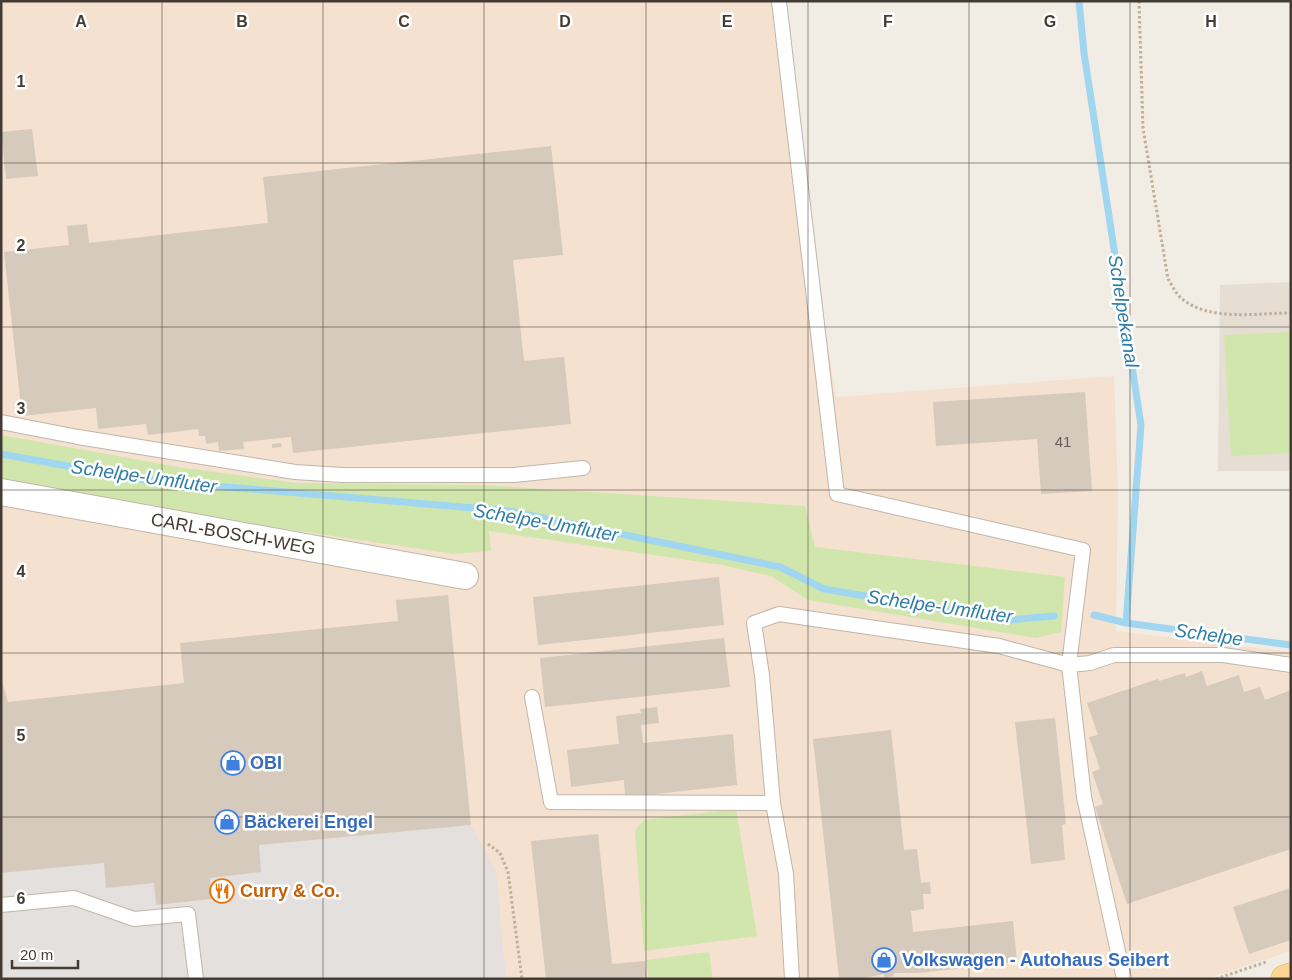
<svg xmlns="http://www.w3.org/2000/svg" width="1292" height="980" font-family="Helvetica,sans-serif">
  <rect width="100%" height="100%" fill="#f2ede4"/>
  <!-- residential -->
  <path fill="#e6ded2" d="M1291,282V471H1218L1220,285Z"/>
  <!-- commercial -->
  <path fill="#f4e1cf" d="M1,1H774L836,397L1114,376L1118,494L1116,631L1291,652V951L1206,979H1Z"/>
  <!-- green -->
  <path fill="#d1e6ad" d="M1291,332V453L1231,456L1224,335Z
    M1,435L178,467L297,483L482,485L805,506L815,547L1065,577L1061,632L1036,638L808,600L771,576L722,565L489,531L491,551L454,554L252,524L1,481Z
    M736,809L757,936L644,951L635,830L644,820Z
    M709,952L713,979H649L646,960Z"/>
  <!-- parking -->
  <path fill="#e3e0dd" d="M471,825L496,872L506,979H1V873L104,863L107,888L154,883L156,905L212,900L210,878L259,845Z"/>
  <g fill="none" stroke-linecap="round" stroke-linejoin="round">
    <!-- stream -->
    <path stroke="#a0d6ef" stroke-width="7" d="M1079,1L1084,53L1141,425L1126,623
      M1,454L145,480L509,511L780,567L824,589L1008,620L1054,616
      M1094,615L1126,623L1291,645"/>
  </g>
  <!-- building -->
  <path fill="#d6cabd" d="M32,129L38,176L6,179L1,132Z
    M551,146L563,255L513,260L524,361L564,357L571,424L293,453L291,437L243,442L244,449L219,451L218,442L206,444L205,436H199L198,429L148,435L146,424L98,429L96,408L22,416L4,252L69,245L67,226L87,224L89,243L268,223L263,177Z
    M1085,392L1092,491L1041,494L1037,439L936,446L933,402Z
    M281,443L282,447L272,448V444Z
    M719,577L724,625L538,645L533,597Z
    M448,595L471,825L259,845L261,872L210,878L211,889L224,888L225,898L212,899L156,905L154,883L106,888L104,863L1,873V677L8,702L184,683L180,643L398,621L396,600Z
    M724,638L730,687L545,707L540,658Z
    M1202,671L1207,686L1239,675L1244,692L1260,687L1265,700L1291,690V849L1127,904L1095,807L1103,804L1092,772L1100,769L1089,737L1098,735L1087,703L1158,679L1159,681L1185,673L1186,677Z
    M657,707L659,723L641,725L643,743L733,734L737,785L629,797L625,795L624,780L571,787L567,750L619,744L616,716L641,713L640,709Z
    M1055,718L1066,824L1062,825L1065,860L1031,864L1015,722Z
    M891,730L904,850L917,849L921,883L930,882L931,894H923L924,909L911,911L913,932L1013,921L1017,962L919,973H894V976L885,978L884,974L859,979H839L813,739Z
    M598,834L612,964L645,961L647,979H546L531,841Z
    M1291,888V940L1249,954L1233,907Z"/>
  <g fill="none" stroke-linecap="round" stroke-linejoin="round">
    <!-- service casing -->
    <g stroke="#c0b6aa" stroke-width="16">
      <path id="service" d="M779,1L837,494L1083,550L1069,665L1090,663L1114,655H1223L1291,665
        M1,422L78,437L295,472L342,475H514L583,468
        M532,697L551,802L773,803
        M1,905L74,898L134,919L188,914L196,979
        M792,979L786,874L773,803L762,675L754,623L779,614L999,646L1069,665L1084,797L1124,979"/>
    </g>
    <!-- minor casing -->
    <g stroke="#c0b6aa" stroke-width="28">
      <g id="minor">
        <path id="s1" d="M1,492L465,576"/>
      </g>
    </g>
    <!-- primary casing -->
    <g stroke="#e1b063" stroke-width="29">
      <path id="primary" d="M1285,979L1291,977"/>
    </g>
    <!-- path -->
    <path stroke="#bfae99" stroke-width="3" stroke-dasharray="2.5 2.5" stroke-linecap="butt" d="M1139,1L1143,128L1168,279C1172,285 1176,294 1181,298C1209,322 1256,313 1291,313
      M488,844L500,853L508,872L522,979
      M1216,979L1266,962"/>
    <!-- service -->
    <use href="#service" stroke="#fff" stroke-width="14"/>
    <!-- minor -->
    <use href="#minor" stroke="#fff" stroke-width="26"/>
    <!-- primary -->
    <use href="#primary" stroke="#fdd593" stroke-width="28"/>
  </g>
  <!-- grid -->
  <path fill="none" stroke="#443c34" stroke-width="1" stroke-opacity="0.55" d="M162,1V979M323,1V979M484,1V979M646,1V979M808,1V979M969,1V979M1130,1V979M1,163H1291M1,327H1291M1,490H1291M1,653H1291M1,817H1291"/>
  <!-- icons -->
  <defs>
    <g id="shop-ring" transform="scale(1.25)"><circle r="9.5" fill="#fff" stroke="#3f7fe0" stroke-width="1.5"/><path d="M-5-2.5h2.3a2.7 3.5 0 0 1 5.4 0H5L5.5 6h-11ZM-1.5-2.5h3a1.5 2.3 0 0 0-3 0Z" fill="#3f7fe0"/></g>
    <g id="restaurant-ring" transform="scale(1.25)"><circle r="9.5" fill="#fff" stroke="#e8710a" stroke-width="1.5"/><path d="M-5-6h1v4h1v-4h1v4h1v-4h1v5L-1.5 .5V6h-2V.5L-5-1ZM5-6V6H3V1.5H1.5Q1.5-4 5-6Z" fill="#e8710a"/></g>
  </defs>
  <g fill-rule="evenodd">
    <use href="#shop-ring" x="233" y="763"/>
    <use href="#shop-ring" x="227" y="822"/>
    <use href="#restaurant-ring" x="222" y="891"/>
    <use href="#shop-ring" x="884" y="960"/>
  </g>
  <g text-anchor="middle" stroke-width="5" stroke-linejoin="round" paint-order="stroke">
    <!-- number labels -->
    <g font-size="15" fill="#686056">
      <text x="1063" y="447">41</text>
    </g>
    <!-- street labels -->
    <g font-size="18" fill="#443c34" stroke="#fff">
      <text dy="6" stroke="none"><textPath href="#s1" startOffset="236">CARL-BOSCH-WEG</textPath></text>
    </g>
    <!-- shop labels -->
    <g font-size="18" font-weight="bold" fill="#366cbe" stroke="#fff" text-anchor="start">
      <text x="250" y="769">OBI</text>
      <text x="244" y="828">Bäckerei Engel</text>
      <text x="902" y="966">Volkswagen - Autohaus Seibert</text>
    </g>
    <!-- food labels -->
    <g font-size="18" font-weight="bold" fill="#c56008" stroke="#fff" text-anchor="start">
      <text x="240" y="897">Curry &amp; Co.</text>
    </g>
    <!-- water labels -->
    <g font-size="19" font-style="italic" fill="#2e7ea6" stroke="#fff">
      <text transform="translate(1124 311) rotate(81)" y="7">Schelpekanal</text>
      <text transform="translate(144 476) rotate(8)" y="7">Schelpe-Umfluter</text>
      <text transform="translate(546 522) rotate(10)" y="7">Schelpe-Umfluter</text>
      <text transform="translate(940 606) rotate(8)" y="7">Schelpe-Umfluter</text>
      <text transform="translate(1209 634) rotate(8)" y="7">Schelpe</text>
    </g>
  </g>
  <g font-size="16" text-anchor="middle" font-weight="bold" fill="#443c34" stroke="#fff" stroke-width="5" stroke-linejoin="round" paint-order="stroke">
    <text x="81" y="27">A</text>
    <text x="242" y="27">B</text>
    <text x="404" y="27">C</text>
    <text x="565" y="27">D</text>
    <text x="727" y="27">E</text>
    <text x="888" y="27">F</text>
    <text x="1050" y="27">G</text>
    <text x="1211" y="27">H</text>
    <text x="21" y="87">1</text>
    <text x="21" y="251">2</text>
    <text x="21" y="414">3</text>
    <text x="21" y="577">4</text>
    <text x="21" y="741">5</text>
    <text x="21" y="904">6</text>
  </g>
  <!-- border -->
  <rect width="1292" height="980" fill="none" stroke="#443c34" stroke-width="5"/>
  <!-- scale -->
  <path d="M12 960v8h66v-8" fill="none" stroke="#443c34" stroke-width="2.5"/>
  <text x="20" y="960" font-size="15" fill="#443c34" stroke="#ffffff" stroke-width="4" paint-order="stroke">20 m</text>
</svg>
